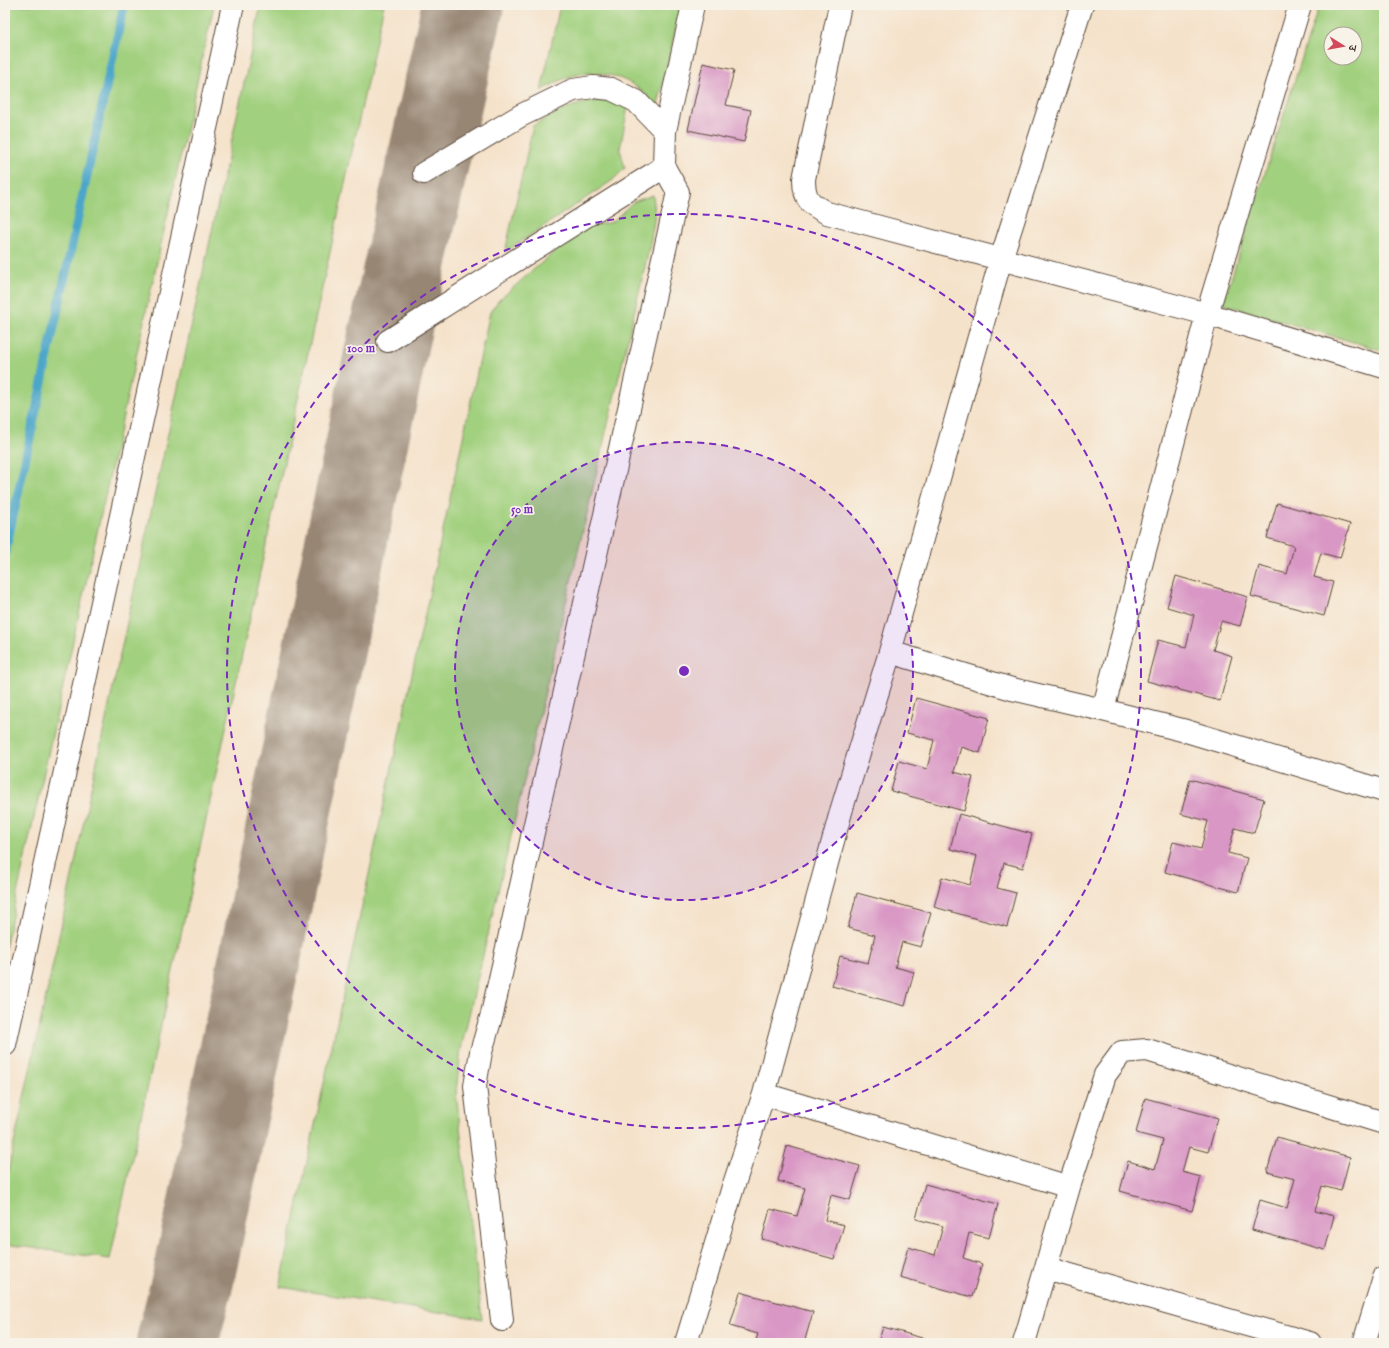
<svg xmlns="http://www.w3.org/2000/svg" width="1389" height="1348" font-family="'IM FELL English','Noto Serif Devanagari',serif">
  <rect width="100%" height="100%" fill="#f7f3e8"/>
  <filter id="ink" filterUnits="userSpaceOnUse"><feTurbulence type="fractalNoise" baseFrequency=".025" numOctaves="2"/><feDisplacementMap in="SourceGraphic" scale="8" xChannelSelector="R" yChannelSelector="G"/><feConvolveMatrix kernelMatrix="1 2 1 2 8 2 1 2 1" color-interpolation-filters="sRGB"/></filter>
  <filter id="wash" filterUnits="userSpaceOnUse"><feTurbulence type="fractalNoise" baseFrequency=".012" numOctaves="4" result="noise"/><feDisplacementMap in="SourceGraphic" scale="16" xChannelSelector="R" yChannelSelector="G"/><feGaussianBlur stdDeviation="0.9" result="paint"/><feColorMatrix in="noise" values="0 0 0 0 0 0 0 0 0 0 0 0 0 0 0 0 0 1.4 0 .05"/><feComposite in="paint" operator="in"/></filter>
  <g filter="url(#wash)">
    <rect width="100%" height="100%" fill="#f5e2ca"/>
    <!-- green -->
    <path fill="#a1d07e" stroke="#6e7d4e" fill-rule="evenodd" d="M5,5H214L5,948Z
      M261,5H384L110,1259L5,1244V1185Z
      M560,5H681L658,105H654C651,101 648,96 644,93C624,75 594,68 569,77C559,80 550,86 541,91Z
      M1319,5H1384V351L1223,304ZM1331,34H1355V58H1331Z
      M601,100L618,101L628,107L620,149L625,168L613,180L505,252L533,126C555,112 575,103 601,100Z
      M653,195L655,214L650,245L461,1049L456,1092L482,1319L280,1287L490,312L499,300L581,228L612,222L633,202Z"/>
    <g fill="none" stroke-linecap="round" stroke-linejoin="round">
      <!-- stream -->
      <path stroke="#4ba6c9" stroke-width="9" d="M5,553L124,5"/>
      <!-- taxiway -->
      <path stroke="#988674" stroke-width="82" d="M177,1343L194,1275L388,341L463,5"/>
    </g>
    <g id="blocks">
      <!-- building -->
      <path fill="#d997c5" d="M703,63L734,70L726,105L751,110L744,142L688,130Z
        M1277,503L1350,524L1340,558L1321,553L1314,577L1333,582L1324,616L1251,596L1259,566L1287,574L1294,546L1267,538Z
        M1176,576L1248,597L1240,626L1221,621L1213,650L1232,656L1220,701L1147,681L1158,640L1186,647L1194,615L1167,607Z
        M916,698L989,718L980,753L961,747L954,772L973,777L964,811L891,791L899,761L927,769L934,740L907,733Z
        M1190,779L1264,799L1254,833L1235,828L1228,853L1247,858L1238,892L1165,872L1173,842L1201,849L1208,821L1181,814Z
        M959,814L1032,834L1023,868L1004,863L997,888L1016,893L1007,927L934,907L942,877L970,885L977,856L950,849Z
        M857,893L931,913L921,947L902,942L895,967L914,972L905,1006L832,986L840,956L868,963L875,935L848,928Z
        M1145,1098L1218,1118L1208,1152L1189,1147L1182,1172L1201,1177L1192,1211L1120,1191L1128,1161L1155,1169L1163,1140L1136,1133Z
        M1277,1137L1350,1157L1341,1191L1322,1186L1315,1211L1334,1216L1325,1250L1252,1230L1260,1200L1287,1208L1295,1179L1267,1172Z
        M787,1146L860,1166L850,1200L831,1195L825,1220L844,1225L834,1259L762,1239L770,1209L797,1216L805,1188L778,1181Z
        M925,1184L998,1204L989,1238L969,1233L963,1258L982,1264L972,1297L900,1277L908,1247L935,1255L943,1226L916,1219Z
        M740,1292L813,1312L804,1343L784,1341V1343H755L758,1334L730,1326Z
        M883,1327L940,1343H878Z"/>
    </g>
  </g>
  <g filter="url(#ink)">
    <use href="#blocks" fill-opacity="0" stroke="#574638" stroke-width="1"/>
    <g fill="none" stroke-linecap="round" stroke-linejoin="round">
      <!-- minor casing -->
      <g stroke="#574638" stroke-width="24">
        <path id="minor" d="M840,5L804,179C804,200 810,204 827,213L1207,314L1384,367
          M424,173L520,116L573,90L593,87L611,89L636,101L665,131
          M388,341L664,167
          M890,652L1012,689L1103,710L1207,314L1300,5
          M1103,710L1186,731L1384,791
          M5,1045L233,5
          M764,1094L1069,1187
          M1046,1268L1310,1343
          M502,1320L475,1086L481,1052L492,1014L678,192L664,167L665,131L693,5
          M686,1343L733,1187L764,1094L842,808L890,652L1001,259L1082,5
          M1024,1343L1069,1187L1105,1075L1122,1052L1147,1050L1384,1123
          M1364,1343L1384,1277"/>
      </g>
      <!-- minor -->
      <use href="#minor" stroke="#fff" stroke-width="22"/>
    </g>
  </g>
  <!-- distance rings -->
  <circle cx="684" cy="671" r="229" fill="#7b2cbf" fill-opacity=".12"/>
  <g fill="none" stroke="#7b2cbf" stroke-width="2" stroke-dasharray="7 5">
    <circle cx="684" cy="671" r="229"/>
    <circle cx="684" cy="671" r="457"/>
  </g>
  <circle cx="684" cy="671" r="6" fill="#7b2cbf" stroke="#f7f3e8" stroke-width="2"/>
  <g font-size="12" text-anchor="middle" font-weight="bold" fill="#7b2cbf" stroke="#f7f3e8" stroke-width="3.5" stroke-linejoin="round" paint-order="stroke">
    <text x="361" y="352">100 m</text>
    <text x="522" y="513">50 m</text>
  </g>
  <!-- margin -->
  <rect width="1389" height="1348" fill="none" stroke="#f7f3e8" stroke-width="20"/>
  <!-- north arrow -->
  <g transform="translate(1343 46) rotate(101)"><circle r="19" fill="#f7f3e8" stroke="#aca397"/>
  <path d="M0-3L7 15L0 10L-7 15Z" fill="#d1495b"/>
  <text y="-6" font-size="11" font-weight="bold" text-anchor="middle" fill="#3b2a1e">उ</text>
  </g>
</svg>
